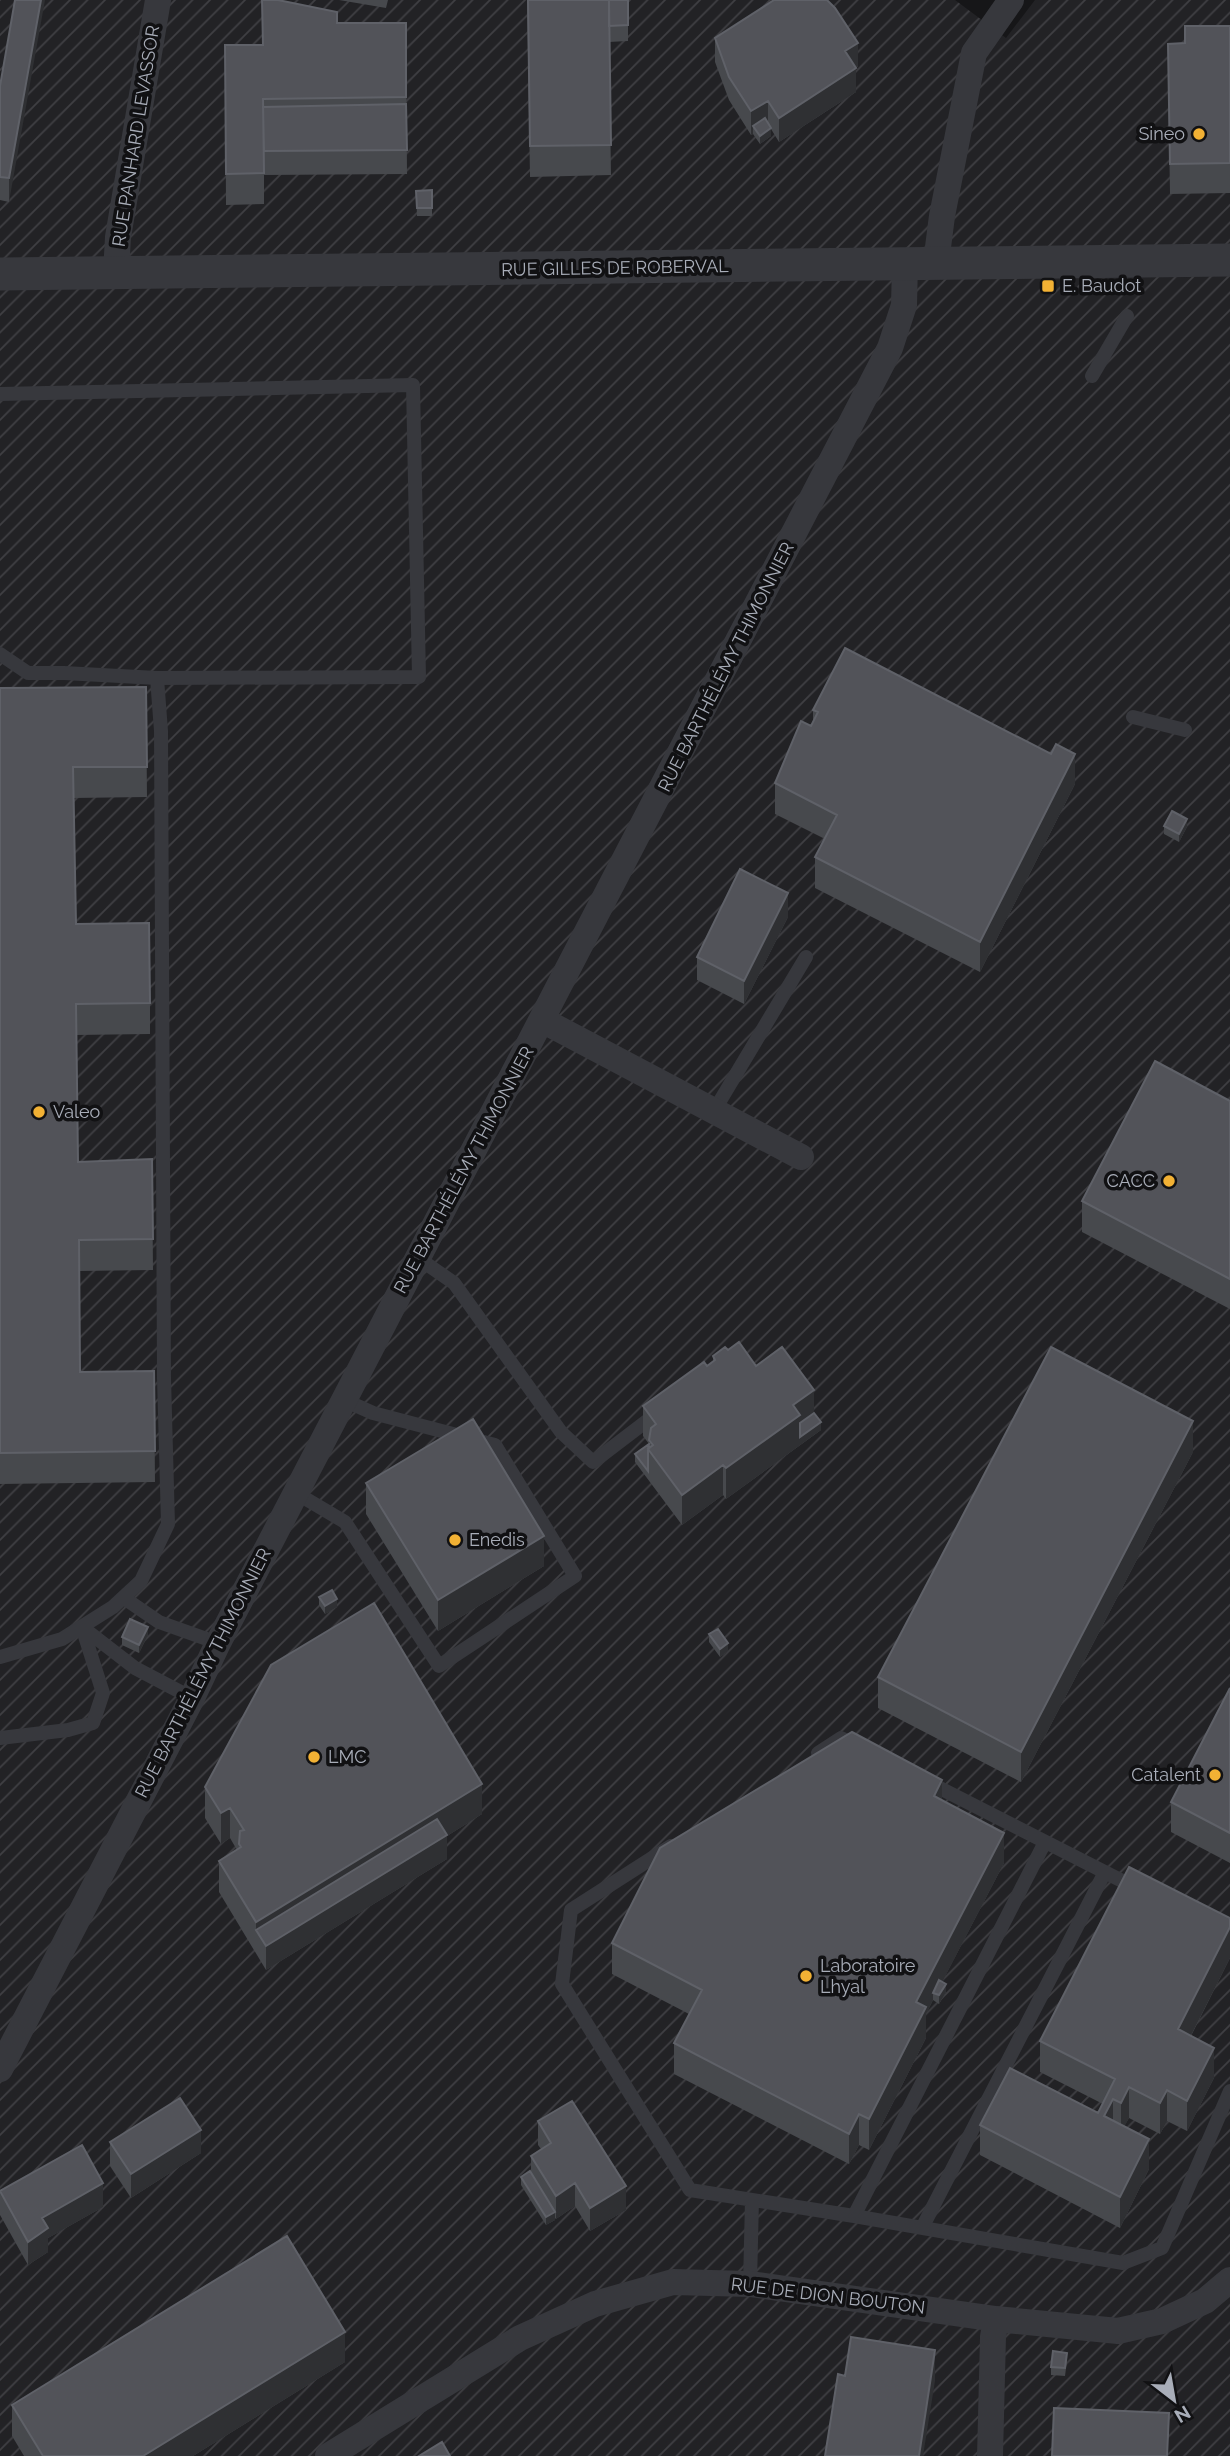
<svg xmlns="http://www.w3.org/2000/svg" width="1230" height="2456" font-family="Raleway,sans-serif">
  <defs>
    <pattern id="industrial-furrows" width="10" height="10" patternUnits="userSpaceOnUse" patternTransform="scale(1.75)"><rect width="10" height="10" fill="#222225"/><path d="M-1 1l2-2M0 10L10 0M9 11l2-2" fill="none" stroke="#3f3f43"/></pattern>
  </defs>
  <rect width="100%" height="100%" fill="#161618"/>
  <!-- industrial -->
  <path fill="url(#industrial-furrows)" d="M0,0H955L1006,38L1035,0H1230V2456H0Z"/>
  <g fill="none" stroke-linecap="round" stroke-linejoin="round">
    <!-- service -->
    <path stroke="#37383d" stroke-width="14" d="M1092,376L1127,316
      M0,394L413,385L419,677L157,678L64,673H28L0,654
      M1133,717L1185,730
      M714,1111L806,957
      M418,1258L454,1283L561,1432L593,1462L656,1414
      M296,1493L345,1522L439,1666L575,1576L495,1445L373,1413L344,1400
      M124,1598L159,1622L218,1643
      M82,1627L135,1668L192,1698
      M0,1657L62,1639L113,1607L141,1581L168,1524L164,1378L161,731L157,678
      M0,1738L68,1730L93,1723L103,1693L82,1627
      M818,1753L841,1738L858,1746
      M926,1781L1138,1889
      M671,1846L571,1910L562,1984L690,2190L854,2216L1123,2263L1162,2248L1230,2091
      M854,2216L1045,1842
      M922,2228L1105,1872
      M750,2284L752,2200"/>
    <!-- minor -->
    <path stroke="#37383d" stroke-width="26" d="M936,263L942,216L974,53L1011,0
      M116,273L118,237L158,0
      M542,1020L801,1157
      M0,2069L192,1698L218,1643L890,348L904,305L905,264
      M328,2456L520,2338L595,2304L673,2282L750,2284L996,2319L1118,2331L1162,2321L1205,2301L1230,2280
      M990,2456L993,2337L996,2319"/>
    <!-- tertiary -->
    <path stroke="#37383d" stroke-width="33" d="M0,274L1230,260"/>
  </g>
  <!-- wall -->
  <path fill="#47494d" d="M15,0L9,202L0,200V86Z
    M339,0H388L386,8Z
    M527,0H628V41L609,42L611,175L530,177Z
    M337,23H406L407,174L264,175V204L226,205L225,45H262Z
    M1230,26V193L1170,194L1168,74L1185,43Z
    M715,38L858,66L856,68V92L779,142L771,129V136L760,144L753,134L751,135L729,100L715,62Z
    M432,190V216H417L416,191Z
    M146,687L147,797L74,798L76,924L150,1003V1034L76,1035L78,1162L152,1159L153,1270L79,1271L80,1372L154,1371L155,1482L0,1484V688Z
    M813,710L1075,784L980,972L815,888V857L825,839L775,814V783L811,726L813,721Z
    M1164,826L1187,827L1179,842L1164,834Z
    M788,917L744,1004L697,980V957Z
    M1230,1101V1309L1082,1232V1201Z
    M728,1350L756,1366L814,1413L821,1430L726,1499L723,1495L682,1525L635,1462V1454L649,1444L643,1436V1406L707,1366L713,1362V1356Z
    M1193,1452L1021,1782L878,1708V1677Z
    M366,1483L544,1566L438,1631L366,1514Z
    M319,1597L337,1607L325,1614L319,1605Z
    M709,1634L728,1651L720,1657L709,1642Z
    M148,1635L139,1653L122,1645V1637Z
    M1230,1688V1863L1171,1832V1802Z
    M205,1787L482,1814L447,1836V1859L266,1970L219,1892V1861L237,1850L230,1838L221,1844L205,1818Z
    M942,1801L1004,1863L942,1982L946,1992L939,2004L933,2000L926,2014V2038L869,2150L859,2145L849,2164L674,2074V2043L689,2014L612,1974V1943Z
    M1230,1918V1958L1191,2036L1214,2078L1187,2131L1167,2121L1160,2134L1129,2118L1124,2126L1149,2169L1120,2228L980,2155V2125L1098,2113L1103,2104L1040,2072V2041Z
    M538,2121L626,2210L590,2231L575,2206L556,2219L555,2218V2220L546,2225L521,2185V2177L531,2173V2156L541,2149L538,2145Z
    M110,2142L201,2153L131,2198L110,2166Z
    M0,2191L103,2207L48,2238V2252L28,2265L0,2215Z
    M1067,2361L1065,2376L1051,2375V2367Z
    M345,2362L193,2456H24L12,2436V2405Z"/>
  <!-- shaded-wall -->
  <path fill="#2f3033" d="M41,0H45L9,202V178Z
    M858,43V66L845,74V51Z
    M856,68V92L779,142V118Z
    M768,101V124L753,126V134L751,135V111Z
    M771,128V136L760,144V136Z
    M1075,754V784L980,972V942Z
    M1187,819V827L1179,842V834Z
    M788,893V917L744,1004V981Z
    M814,1390V1421L821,1422V1430L726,1499V1468L793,1405Z
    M1193,1421V1452L1021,1782V1752Z
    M723,1465V1495L682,1525V1495Z
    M544,1536V1566L438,1631V1600Z
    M337,1599V1607L325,1614V1606Z
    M148,1627V1635L139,1653V1645Z
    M728,1643V1651L720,1657V1649Z
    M942,1780V1811L934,1796Z
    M482,1784V1814L447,1836V1859L266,1970V1946L256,1930V1953V1922Z
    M230,1808V1838L221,1844V1813Z
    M1004,1833V1863L936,1994L933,1993V2000L926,2014V2038L869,2150V2119L916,2002Z
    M1230,1927V1958L1182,2053L1178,2029Z
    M946,1984V1992L939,2004V1995Z
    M1214,2048V2078L1187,2131V2101Z
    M1129,2087V2118L1112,2150L1121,2125V2103Z
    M1167,2090V2121L1160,2134V2103Z
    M1113,2099V2129L1104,2116Z
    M859,2114V2145L849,2164V2134Z
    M201,2130V2153L131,2198V2174Z
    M1149,2139V2169L1120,2228V2197Z
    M103,2183V2207L48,2238V2252L28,2265V2242L42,2218Z
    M575,2183V2206L556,2219V2196Z
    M626,2186V2210L590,2231V2208Z
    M555,2212V2220L546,2225V2217Z
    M345,2332V2362L193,2456H143Z
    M935,2350V2381L923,2456H919Z"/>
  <!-- building -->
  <path fill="#525359" stroke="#5f6168" stroke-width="2" d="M15,0H41L9,178L0,177V86Z
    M262,0H278L337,12V23H406V97L263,99L264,173L226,174L225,45H263Z
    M528,0H609L611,145L530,146Z
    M609,0H628V25L609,26Z
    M774,0H827L835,8L858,43L845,51L856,68L779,118L768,101L751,111L729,77L715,38Z
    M1185,26H1230V163L1170,164L1168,44L1185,43Z
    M406,104L407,150L264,151L263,107Z
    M765,118L771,128L760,136L753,126Z
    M432,190V208H417L416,191Z
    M845,648L1051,754L1056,744L1075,754L980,942L815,857L837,815L775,783L801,721L811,726L818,712L813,710Z
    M146,687L147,767H73L76,924L149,923L150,1003L76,1004L78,1162L152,1159L153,1239L79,1240L80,1372L154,1371L155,1451L0,1453V688Z
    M1172,811L1187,819L1179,834L1164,826Z
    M740,869L788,893L744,981L697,957Z
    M1155,1061L1230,1101V1279L1082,1201Z
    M739,1342L756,1366L782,1347L814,1390L793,1405L800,1415L726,1468L723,1465L682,1495L648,1449L653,1445L649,1440L651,1428L656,1424L643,1406L704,1362L707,1366L715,1360L713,1356L725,1347L728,1350Z
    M1051,1347L1193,1421L1021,1752L878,1677Z
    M814,1413L821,1422L800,1437V1423Z
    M473,1419L544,1536L438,1600L366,1483Z
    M649,1444L648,1449V1471L635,1454Z
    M332,1590L337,1599L325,1606L319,1597Z
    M374,1603L482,1784L256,1922L219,1861L241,1847L239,1844L240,1831L244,1830L230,1808L221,1813L205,1787L271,1665Z
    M130,1619L148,1627L139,1645L122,1637Z
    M718,1629L728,1643L720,1649L709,1634Z
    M1230,1688V1833L1171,1802Z
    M852,1732L942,1780L934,1796L1004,1833L916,2002L926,2007L869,2119L859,2114L849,2134L674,2043L702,1990L612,1943L660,1848Z
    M437,1819L447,1835L266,1946L256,1930Z
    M1129,1867L1230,1918V1927L1178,2029L1214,2048L1187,2101L1167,2090L1160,2103L1129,2087L1121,2103L1113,2099L1104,2116L1149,2139L1120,2197L980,2125L1010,2068L1098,2113L1115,2079L1040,2041Z
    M939,1980L946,1984L939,1995L933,1993Z
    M180,2098L201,2130L131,2174L110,2142Z
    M572,2101L626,2186L590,2208L575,2183L556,2196L531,2156L551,2143L538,2121Z
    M82,2145L103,2183L42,2218L48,2228L28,2242L0,2191Z
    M530,2171L555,2212L546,2217L521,2177Z
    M287,2236L345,2332L143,2456H43L12,2405Z
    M851,2337L935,2350L919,2456H825L838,2374L845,2376Z
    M1053,2351L1067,2353L1065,2368L1051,2367Z
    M1054,2408L1169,2413L1167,2456H1052Z
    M442,2442L450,2456H419Z"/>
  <!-- markers -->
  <g fill="#f2b134" stroke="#111113" stroke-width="2.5">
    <circle cx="1199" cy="134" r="7"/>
    <rect x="1041" y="279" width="14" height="14" rx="3.5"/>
    <circle cx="39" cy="1112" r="7"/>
    <circle cx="1169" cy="1181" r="7"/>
    <circle cx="455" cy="1540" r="7"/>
    <circle cx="314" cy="1757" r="7"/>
    <circle cx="1215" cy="1775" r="7"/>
    <circle cx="806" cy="1976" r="7"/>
  </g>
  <g text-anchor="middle" stroke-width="7" stroke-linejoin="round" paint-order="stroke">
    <!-- poi labels -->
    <g font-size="18" fill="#a8adb8" stroke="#111113" text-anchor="start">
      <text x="1185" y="140" text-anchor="end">Sineo</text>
      <text x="1062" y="292">E. Baudot</text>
      <text x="53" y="1118">Valeo</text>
      <text x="1155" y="1187" text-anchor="end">CACC</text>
      <text x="469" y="1546">Enedis</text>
      <text x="328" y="1763">LMC</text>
      <text x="1201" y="1781" text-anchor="end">Catalent</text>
      <text x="820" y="1972">Laboratoire<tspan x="820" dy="21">Lhyal</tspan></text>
    </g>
    <!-- street labels -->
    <g font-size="18" fill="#a8adb8" stroke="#111113">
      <text transform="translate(136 136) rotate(-81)" y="6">RUE PANHARD LEVASSOR</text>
      <text transform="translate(615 268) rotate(-1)" y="6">RUE GILLES DE ROBERVAL</text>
      <text transform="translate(726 667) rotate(-63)" y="6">RUE BARTHÉLÉMY THIMONNIER</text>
      <text transform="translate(464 1170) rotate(-62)" y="6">RUE BARTHÉLÉMY THIMONNIER</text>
      <text transform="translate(203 1673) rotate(-63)" y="6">RUE BARTHÉLÉMY THIMONNIER</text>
      <text transform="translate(828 2296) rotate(7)" y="6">RUE DE DION BOUTON</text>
    </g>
  </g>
  <!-- north arrow -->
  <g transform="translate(1174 2400) rotate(149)" stroke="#111113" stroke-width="5" paint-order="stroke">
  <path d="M0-5L12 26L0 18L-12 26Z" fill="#a8adb8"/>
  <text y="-10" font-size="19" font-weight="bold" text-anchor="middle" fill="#a8adb8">N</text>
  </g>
</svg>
